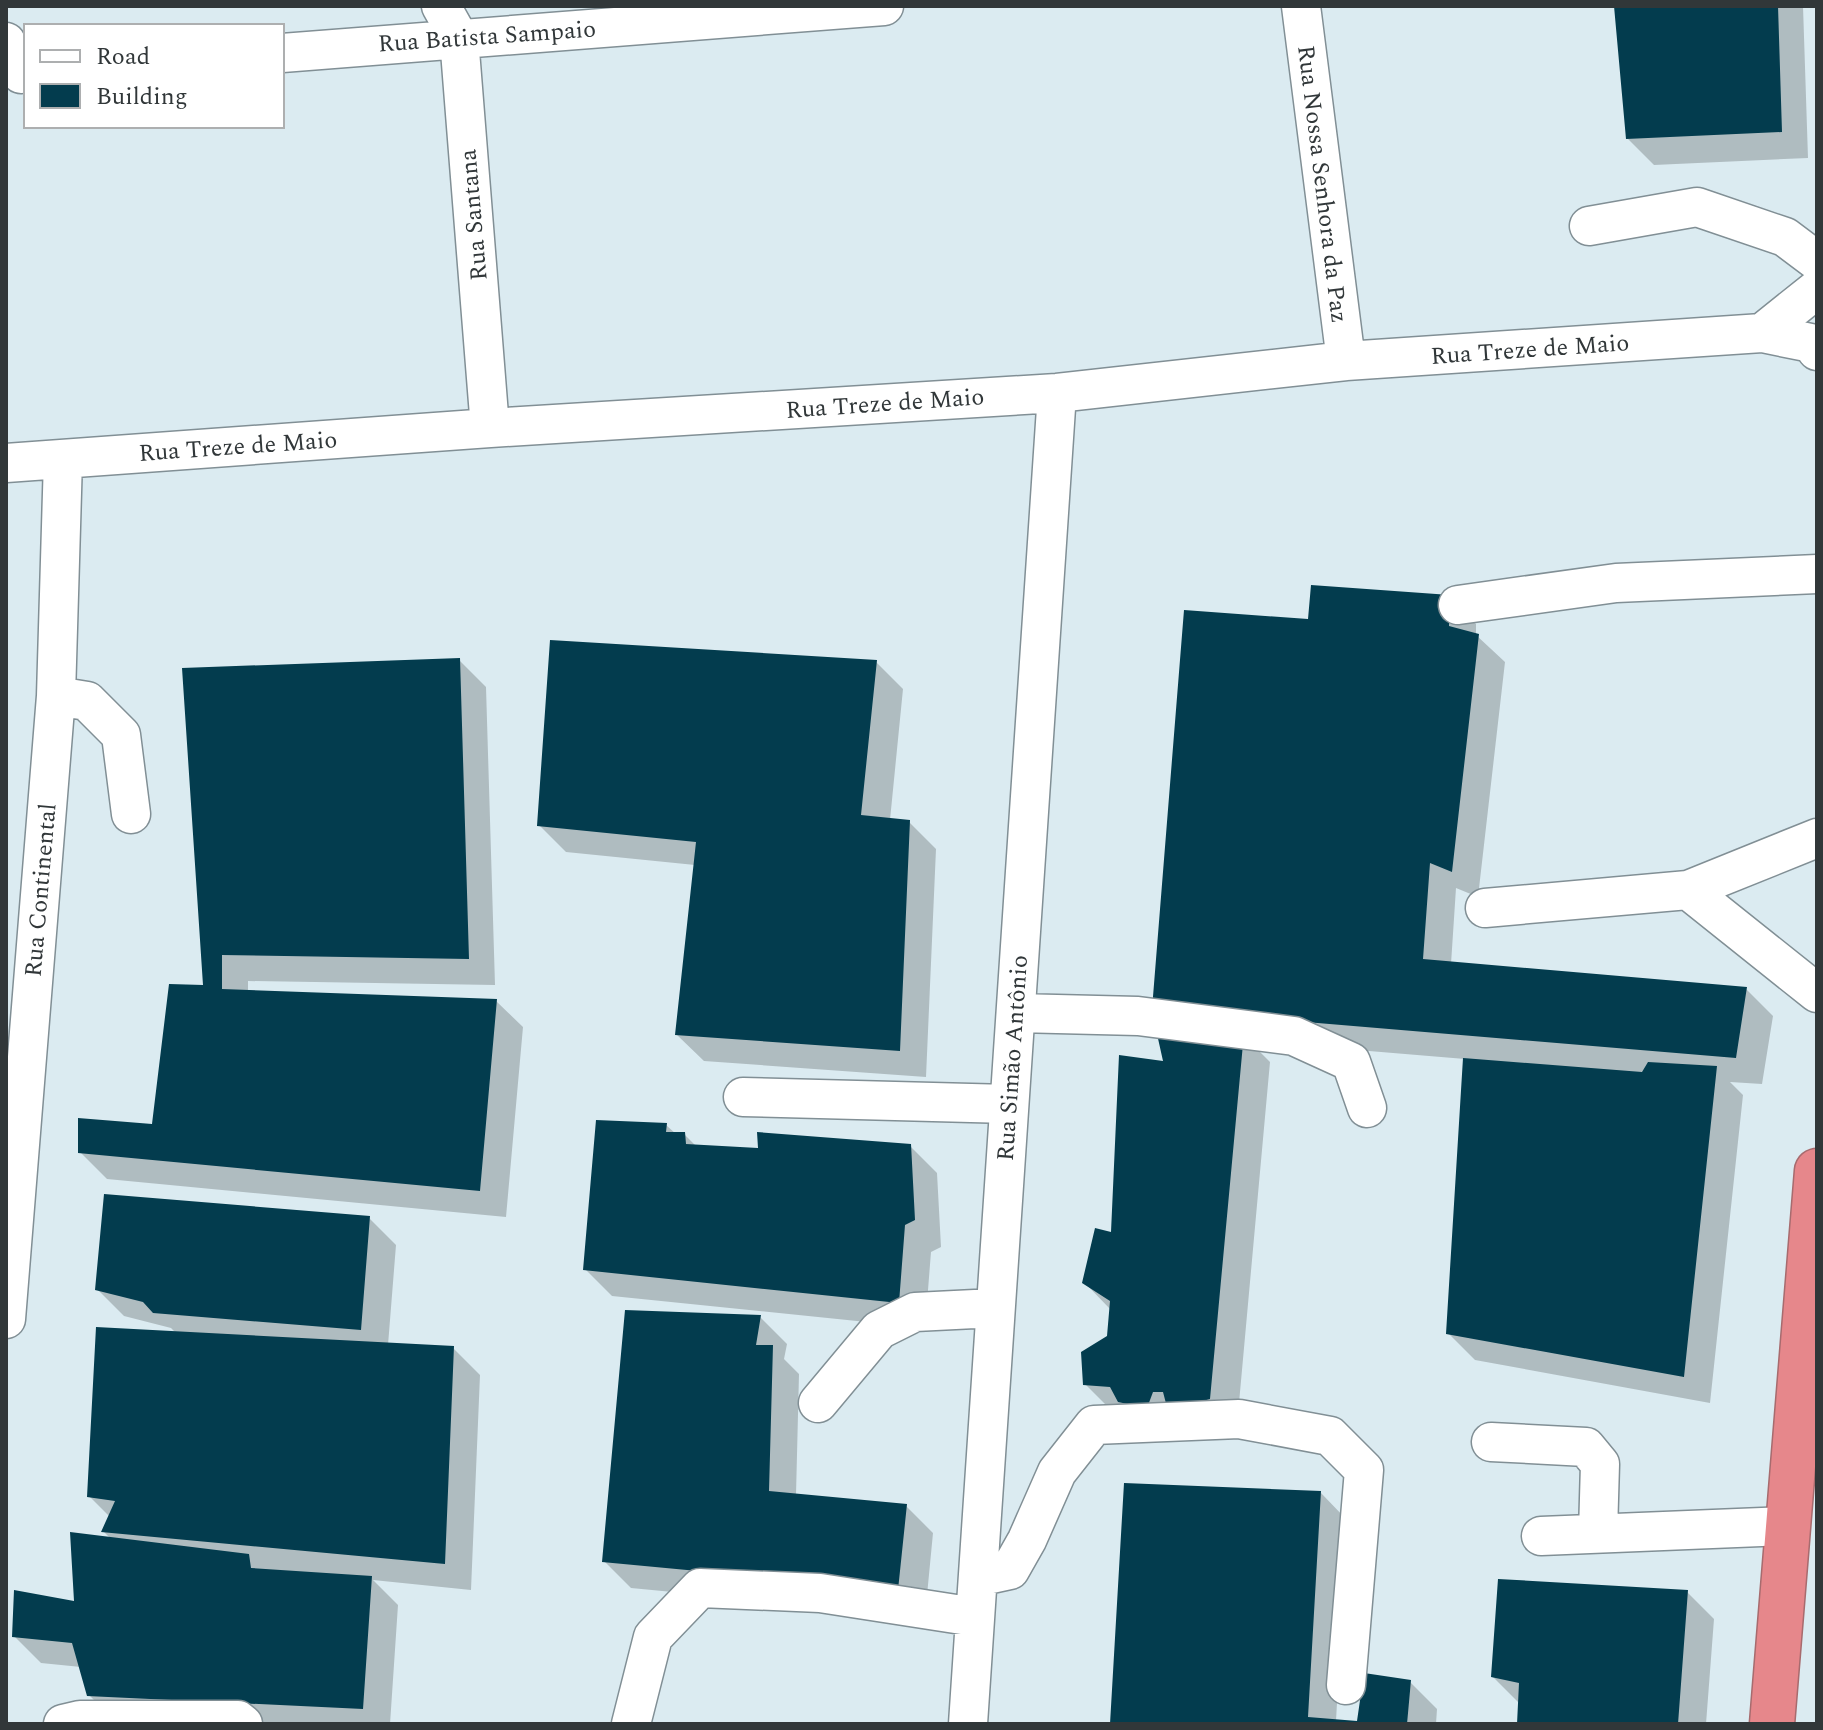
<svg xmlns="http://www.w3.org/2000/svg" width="1823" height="1730" font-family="Spectral,serif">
  <rect width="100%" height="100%" fill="#dbebf1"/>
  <!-- shadow -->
  <path fill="#0003" d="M1616,6H1803L1808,158L1654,165L1627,138Z
    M1449,597L1476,624V635L1505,662L1478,897L1456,888L1451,964L1746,989L1773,1016L1762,1084L1730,1082L1743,1095L1710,1403L1475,1360L1448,1333L1465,1059L1249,1041L1270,1062L1237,1425L1112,1411L1085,1384L1109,1337L1111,1310L1084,1282L1113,1235L1165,1064L1310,621Z
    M459,660L486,687L495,985L248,981V992L496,1001L523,1027L506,1217L107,1179L80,1152L154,1126L205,987L184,670Z
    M876,662L903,689L890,820L909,822L936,849L926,1077L704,1061L677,1035L695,865L566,852L539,825Z
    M666,1125L676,1134H684L697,1147L760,1150L910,1146L937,1173L941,1247L931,1252L925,1328L612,1296L585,1269Z
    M369,1218L396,1245L388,1345L453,1348L480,1375L471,1590L373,1580L398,1605L390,1724H151L116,1722L89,1695L81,1667L41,1663L14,1636L77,1604L111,1539L103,1531L110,1517L89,1496L176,1333L171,1328L124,1316L97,1289Z
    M760,1317L787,1344L784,1359L799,1374L796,1495L906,1506L933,1533L925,1616L631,1588L604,1561Z
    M1321,1493L1347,1520L1336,1721L1359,1723L1410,1682L1437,1709L1436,1724H1112Z
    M1687,1592L1714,1619L1706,1724H1519L1520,1704L1493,1677Z"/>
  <!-- building -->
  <path fill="#033c4e" d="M1614,6H1778L1782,132L1626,139Z
    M1311,585L1450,595L1449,626L1479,634L1452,872L1430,863L1423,959L1747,987L1736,1058L1152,1009L1184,610L1308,619Z
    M550,640L877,660L861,815L910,820L900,1051L675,1035L696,842L537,826Z
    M460,658L469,959L222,955V989L497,999L480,1191L78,1153V1118L152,1124L169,984L203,985L182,668Z
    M1155,1025L1244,1033L1210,1399L1168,1411L1163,1392H1153L1147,1408L1118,1402L1110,1387L1083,1385L1081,1352L1107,1336L1110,1301L1082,1283L1095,1228L1111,1232L1119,1055L1163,1061Z
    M1463,1058L1642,1072L1648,1062L1717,1066L1684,1377L1446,1334Z
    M596,1120L667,1123L666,1132H685L686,1144L758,1148L757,1132L911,1144L915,1220L905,1225L899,1303L583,1270Z
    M104,1194L370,1216L361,1330L153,1313L143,1302L95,1290Z
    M625,1310L761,1315L756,1345H773L769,1491L907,1504L898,1590L602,1562Z
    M96,1327L454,1346L445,1564L101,1532L115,1501L87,1497Z
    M1124,1483L1321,1491L1308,1717L1357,1721L1364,1673L1411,1680L1407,1724H1110Z
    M70,1532L249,1554L251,1568L372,1576L363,1709L87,1696L72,1643L12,1637L14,1590L74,1601Z
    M1498,1579L1688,1590L1678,1724H1517L1519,1683L1491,1677Z"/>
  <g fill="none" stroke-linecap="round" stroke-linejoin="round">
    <!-- minor casing -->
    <g stroke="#818f95" stroke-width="41">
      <path id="minor" d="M441,6L459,38L490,428
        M1301,6L1346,361
        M6,42L21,74
        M282,53L884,6
        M1589,226L1697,207L1785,237L1817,261
        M1762,333L1817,289
        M6,463L490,428L1057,393L1346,361L1762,333L1811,343L1817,351
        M1458,605L1616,583L1817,574
        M56,696L87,701L121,735L131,814
        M1688,890L1817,993
        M1485,908L1688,890L1817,838
        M1016,1013L1138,1016L1294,1036L1351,1062L1367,1108
        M743,1097L1009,1104
        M6,1319L56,696L63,459
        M818,1403L879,1330L915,1312L995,1308
        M1491,1442L1586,1447L1600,1464L1598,1533
        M1541,1536L1788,1526
        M978,1577L1010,1570L1027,1540L1057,1472L1094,1425L1239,1419L1330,1436L1364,1470L1346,1685
        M63,1724L80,1720H238L243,1724
        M631,1724L653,1637L700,1588L820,1593L975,1617
        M968,1724L1057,393"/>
    </g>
    <!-- highway casing -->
    <g stroke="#a76b6e" stroke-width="47">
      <path id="highway" d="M1772,1724L1817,1171"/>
    </g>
    <!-- minor -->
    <use href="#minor" stroke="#fff" stroke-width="38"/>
    <!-- highway -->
    <use href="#highway" stroke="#e6878b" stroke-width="44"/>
  </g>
  <g text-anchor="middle" stroke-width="8" stroke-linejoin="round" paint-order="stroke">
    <!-- street labels -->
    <g font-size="24" fill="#313739" stroke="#fff">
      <text transform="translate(487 36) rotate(-4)" y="8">Rua Batista Sampaio</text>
      <text transform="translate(1323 184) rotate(83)" y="8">Rua Nossa Senhora da Paz</text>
      <text transform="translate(473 215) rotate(-95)" y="8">Rua Santana</text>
      <text transform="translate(1530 349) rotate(-4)" y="8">Rua Treze de Maio</text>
      <text transform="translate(885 403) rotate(-4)" y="8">Rua Treze de Maio</text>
      <text transform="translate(238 446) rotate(-4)" y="8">Rua Treze de Maio</text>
      <text transform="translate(40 890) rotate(-85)" y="8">Rua Continental</text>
      <text transform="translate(1012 1058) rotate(-86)" y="8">Rua Simão Antônio</text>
    </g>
  </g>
  <!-- border -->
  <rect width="1823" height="1730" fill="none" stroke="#313739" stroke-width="16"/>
  <!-- legend -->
  <rect x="24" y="24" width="260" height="104" fill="#ffffff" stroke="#adafb0" stroke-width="2"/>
  <rect x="40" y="50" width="40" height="12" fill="#ffffff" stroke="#adafb0" stroke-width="2"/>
  <text x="96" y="64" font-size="24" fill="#313739">Road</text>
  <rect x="40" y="84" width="40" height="24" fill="#033c4e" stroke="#adafb0" stroke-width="2"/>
  <text x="96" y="104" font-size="24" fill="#313739">Building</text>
</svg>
